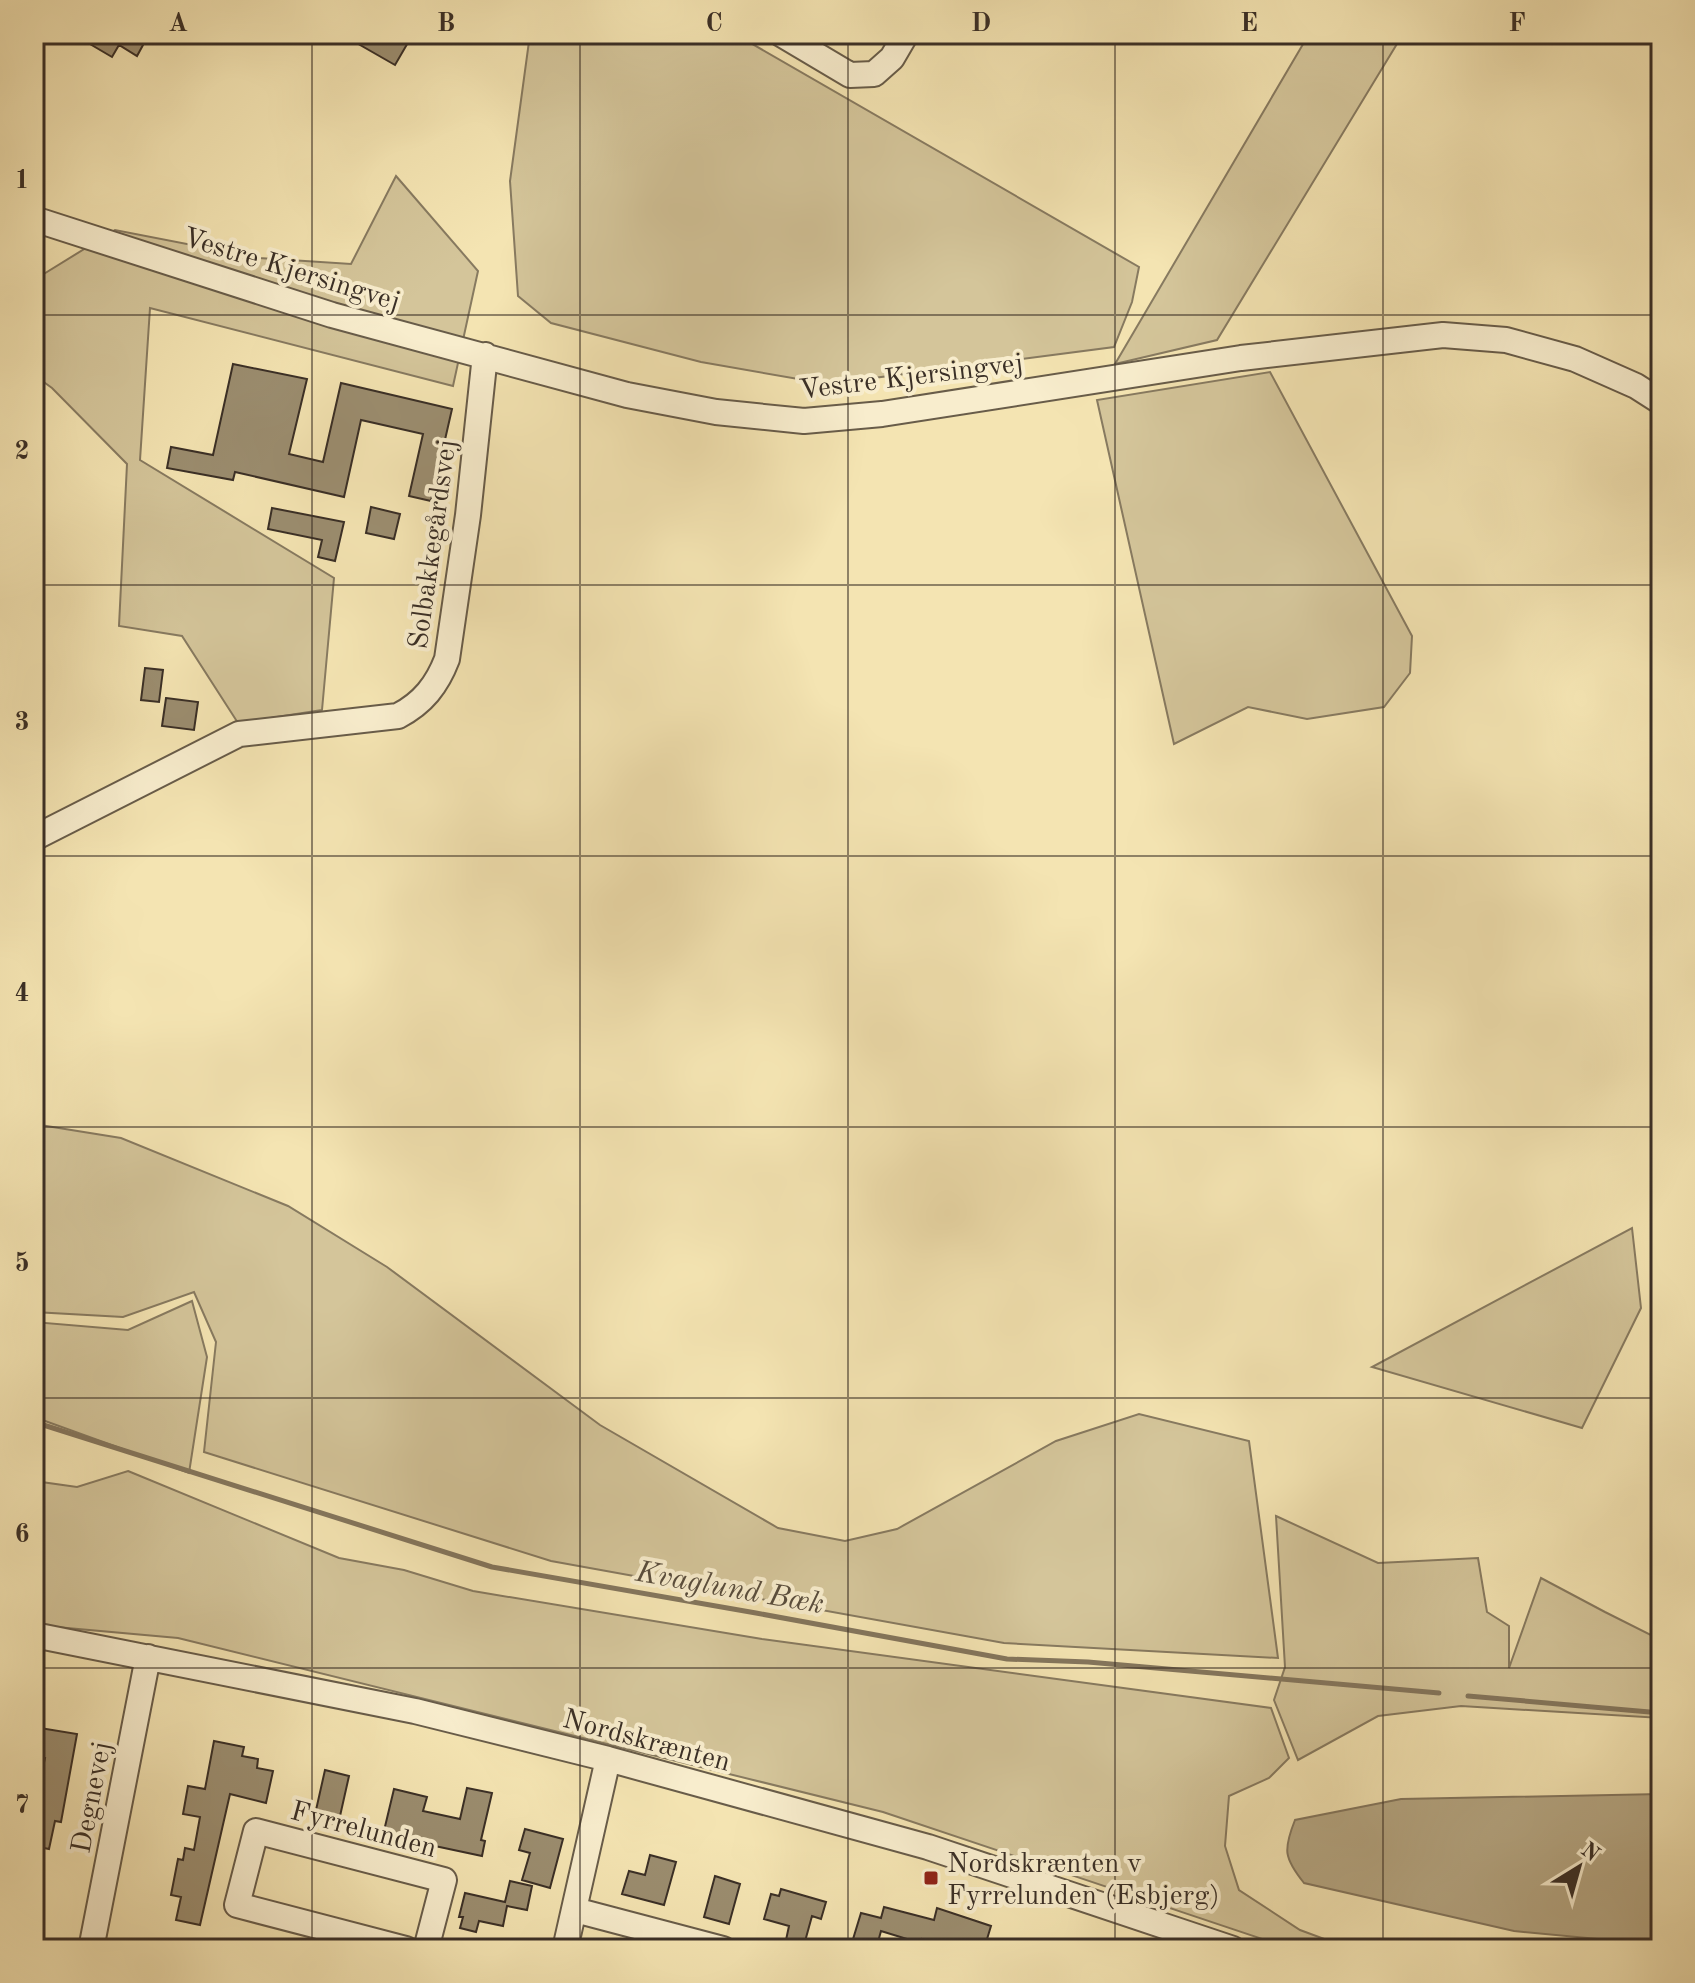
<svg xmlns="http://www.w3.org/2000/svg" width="1695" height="1983" font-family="'Old Standard TT',serif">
  <rect width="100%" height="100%" fill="#f4e4b2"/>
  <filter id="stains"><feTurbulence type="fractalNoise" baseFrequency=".0025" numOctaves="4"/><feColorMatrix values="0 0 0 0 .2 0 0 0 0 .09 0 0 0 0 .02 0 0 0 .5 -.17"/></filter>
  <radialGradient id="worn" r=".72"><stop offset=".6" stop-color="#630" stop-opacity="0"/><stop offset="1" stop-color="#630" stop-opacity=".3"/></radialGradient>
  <!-- green -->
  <path fill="#d4c59a" stroke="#877a60" stroke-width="2" d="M530,34H735L1139,267L1132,302L1114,347L827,384L701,362L551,323L518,296L510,181Z
    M1309,34H1403L1217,340L1115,364Z
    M396,176L478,271L453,386L150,308L140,460L334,578L322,710L238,723L182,636L119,626L127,464L52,388L34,375V280L115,230L259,258L351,264Z
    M1270,372L1412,636L1410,673L1384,707L1307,719L1248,707L1174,744L1097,400Z
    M34,1124L121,1138L288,1206L387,1267L600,1425L778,1528L845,1541L897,1529L1056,1441L1139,1414L1249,1441L1278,1658L1004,1643L551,1561L204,1452L216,1342L194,1292L123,1317L34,1312Z
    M1632,1228L1641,1308L1582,1428L1372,1367Z
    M192,1301L207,1357L189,1473L34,1417V1322L128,1330Z
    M128,1471L339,1558L404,1570L473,1591L762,1639L1271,1708L1289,1758L1269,1778L1229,1796L1225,1846L1239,1890L1300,1930L1330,1941L1327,1949H1292L883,1812L178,1638L34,1625V1481L77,1487Z
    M1276,1516L1378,1563L1478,1558L1487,1612L1509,1626V1668L1541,1578L1605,1612L1661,1640V1718L1461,1706L1378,1716L1298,1760L1274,1700L1285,1667Z"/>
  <!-- water -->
  <path fill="#b5a682" stroke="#84765d" stroke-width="2" d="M1661,1794V1945L1514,1931L1304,1883C1284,1858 1283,1850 1295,1820L1401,1799Z"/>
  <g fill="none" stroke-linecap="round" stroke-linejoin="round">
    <!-- stream -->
    <path stroke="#84765d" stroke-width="5" d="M34,1422L492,1567L756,1613L1007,1659L1088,1662L1439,1693
      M1468,1696L1661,1713"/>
  </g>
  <!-- building -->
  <path fill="#9b8d6f" stroke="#3a2f26" stroke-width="2" d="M73,34H149L137,56L119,45L112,57Z
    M341,34H413L395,65Z
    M233,364L307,379L289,454L323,462L341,383L452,409L431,501L409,496L423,434L361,420L344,497L235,472L233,480L167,468L171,447L213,455Z
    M371,507L400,514L394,539L366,533Z
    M272,508L344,522L335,561L318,557L322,540L268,529Z
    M145,668L163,670L159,702L141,700Z
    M166,698L198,702L194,730L162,726Z
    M40,1728L77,1734L61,1822L55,1821L49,1849L34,1846V1794L37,1795L45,1758L34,1756Z
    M214,1741L244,1747L242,1756L258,1759L257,1768L273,1771L266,1803L230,1794L200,1925L176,1920L181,1897L171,1895L178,1859L183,1860L185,1848L194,1850L200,1817L183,1814L188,1786L205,1789Z
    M325,1770L349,1776L338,1825L314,1819Z
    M467,1788L492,1793L481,1840L485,1841L482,1856L383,1835L394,1789L427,1797L423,1811L460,1819Z
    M525,1829L563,1839L550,1888L522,1880L530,1853L519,1850Z
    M650,1855L676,1862L664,1905L622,1894L629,1871L645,1875Z
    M715,1876L740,1884L729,1924L704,1917Z
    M510,1881L532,1886L527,1910L507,1906L503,1926L479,1921L476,1932L460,1928L463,1917H459L465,1893L505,1902Z
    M781,1889L826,1902L821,1919L812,1916L804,1945L786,1940L789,1926L764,1919L771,1894L779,1896Z
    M884,1907L934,1920L937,1908L991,1926L984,1949L960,1942L957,1949H954L922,1939L920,1943L881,1931L876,1949H850L861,1913L881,1918Z"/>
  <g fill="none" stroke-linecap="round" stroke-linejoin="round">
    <!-- minor casing -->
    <g stroke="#685c49" stroke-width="28">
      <path id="minor" d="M781,34L850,75L874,74L892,58L906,34
        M34,219L332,315L627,395L716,412L804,421L882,414L1241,358L1443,335L1506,340L1575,359L1636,386L1661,402
        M34,838L239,734L398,716C423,703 437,685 447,659L468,515L485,355
        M34,1635L415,1711L608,1759L928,1847L1233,1949
        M575,1910L723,1949
        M91,1949L148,1657
        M406,1949L237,1905L256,1831L444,1880L426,1949
        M565,1949L608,1759"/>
    </g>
    <!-- minor -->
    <use href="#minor" stroke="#f8edcd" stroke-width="24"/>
  </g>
  <!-- grid -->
  <path fill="none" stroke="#3a2f26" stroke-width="2" stroke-opacity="0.55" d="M312,34V1949M580,34V1949M848,34V1949M1115,34V1949M1383,34V1949M34,315H1661M34,585H1661M34,856H1661M34,1127H1661M34,1398H1661M34,1668H1661"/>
  <!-- markers -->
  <rect fill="#8f2418" stroke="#f8edcd" stroke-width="3" x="923" y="1870" width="16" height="16" rx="4"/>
  <g text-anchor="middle" stroke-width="8" stroke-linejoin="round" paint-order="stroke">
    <!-- street labels -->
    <g font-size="28" fill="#3a2f26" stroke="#f8edcd">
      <text transform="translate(292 268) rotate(17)" y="10">Vestre Kjersingvej</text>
      <text transform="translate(911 375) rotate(-7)" y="10">Vestre Kjersingvej</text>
      <text transform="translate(431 544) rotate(-82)" y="10">Solbakkegårdsvej</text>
      <text transform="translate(647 1739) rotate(15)" y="10">Nordskrænten</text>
      <text transform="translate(90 1797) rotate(-79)" y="10">Degnevej</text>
      <text transform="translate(364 1828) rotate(15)" y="10">Fyrrelunden</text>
    </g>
    <!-- poi labels -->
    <g font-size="28" fill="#3a2f26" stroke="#f8edcd" text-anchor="start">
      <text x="947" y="1872">Nordskrænten v<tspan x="947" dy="32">Fyrrelunden (Esbjerg)</tspan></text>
    </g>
    <!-- water labels -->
    <g font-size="30" font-style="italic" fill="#594d3d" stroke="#f8edcd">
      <text transform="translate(730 1587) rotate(10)" y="10">Kvaglund Bæk</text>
    </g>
  </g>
  <!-- margin -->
  <rect width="1695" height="1983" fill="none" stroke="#f4e4b2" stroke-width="88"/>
  <!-- north arrow -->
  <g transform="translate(1579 1867) rotate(37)" stroke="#f8edcd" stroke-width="6" paint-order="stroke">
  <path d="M0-6L14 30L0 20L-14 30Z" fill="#3a2f26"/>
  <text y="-12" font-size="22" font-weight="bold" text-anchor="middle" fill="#3a2f26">N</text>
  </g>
  <rect x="44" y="44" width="1607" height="1895" fill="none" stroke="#3a2f26" stroke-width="3"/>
  <g font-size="26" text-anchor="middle" font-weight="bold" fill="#3a2f26">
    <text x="178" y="31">A</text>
    <text x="446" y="31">B</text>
    <text x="714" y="31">C</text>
    <text x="981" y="31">D</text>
    <text x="1249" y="31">E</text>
    <text x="1517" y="31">F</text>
    <text x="22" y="188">1</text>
    <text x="22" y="459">2</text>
    <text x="22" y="730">3</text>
    <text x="22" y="1001">4</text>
    <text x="22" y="1271">5</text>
    <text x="22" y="1542">6</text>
    <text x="22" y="1813">7</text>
  </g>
  <rect width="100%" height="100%" filter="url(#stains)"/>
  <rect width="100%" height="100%" fill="url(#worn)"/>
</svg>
